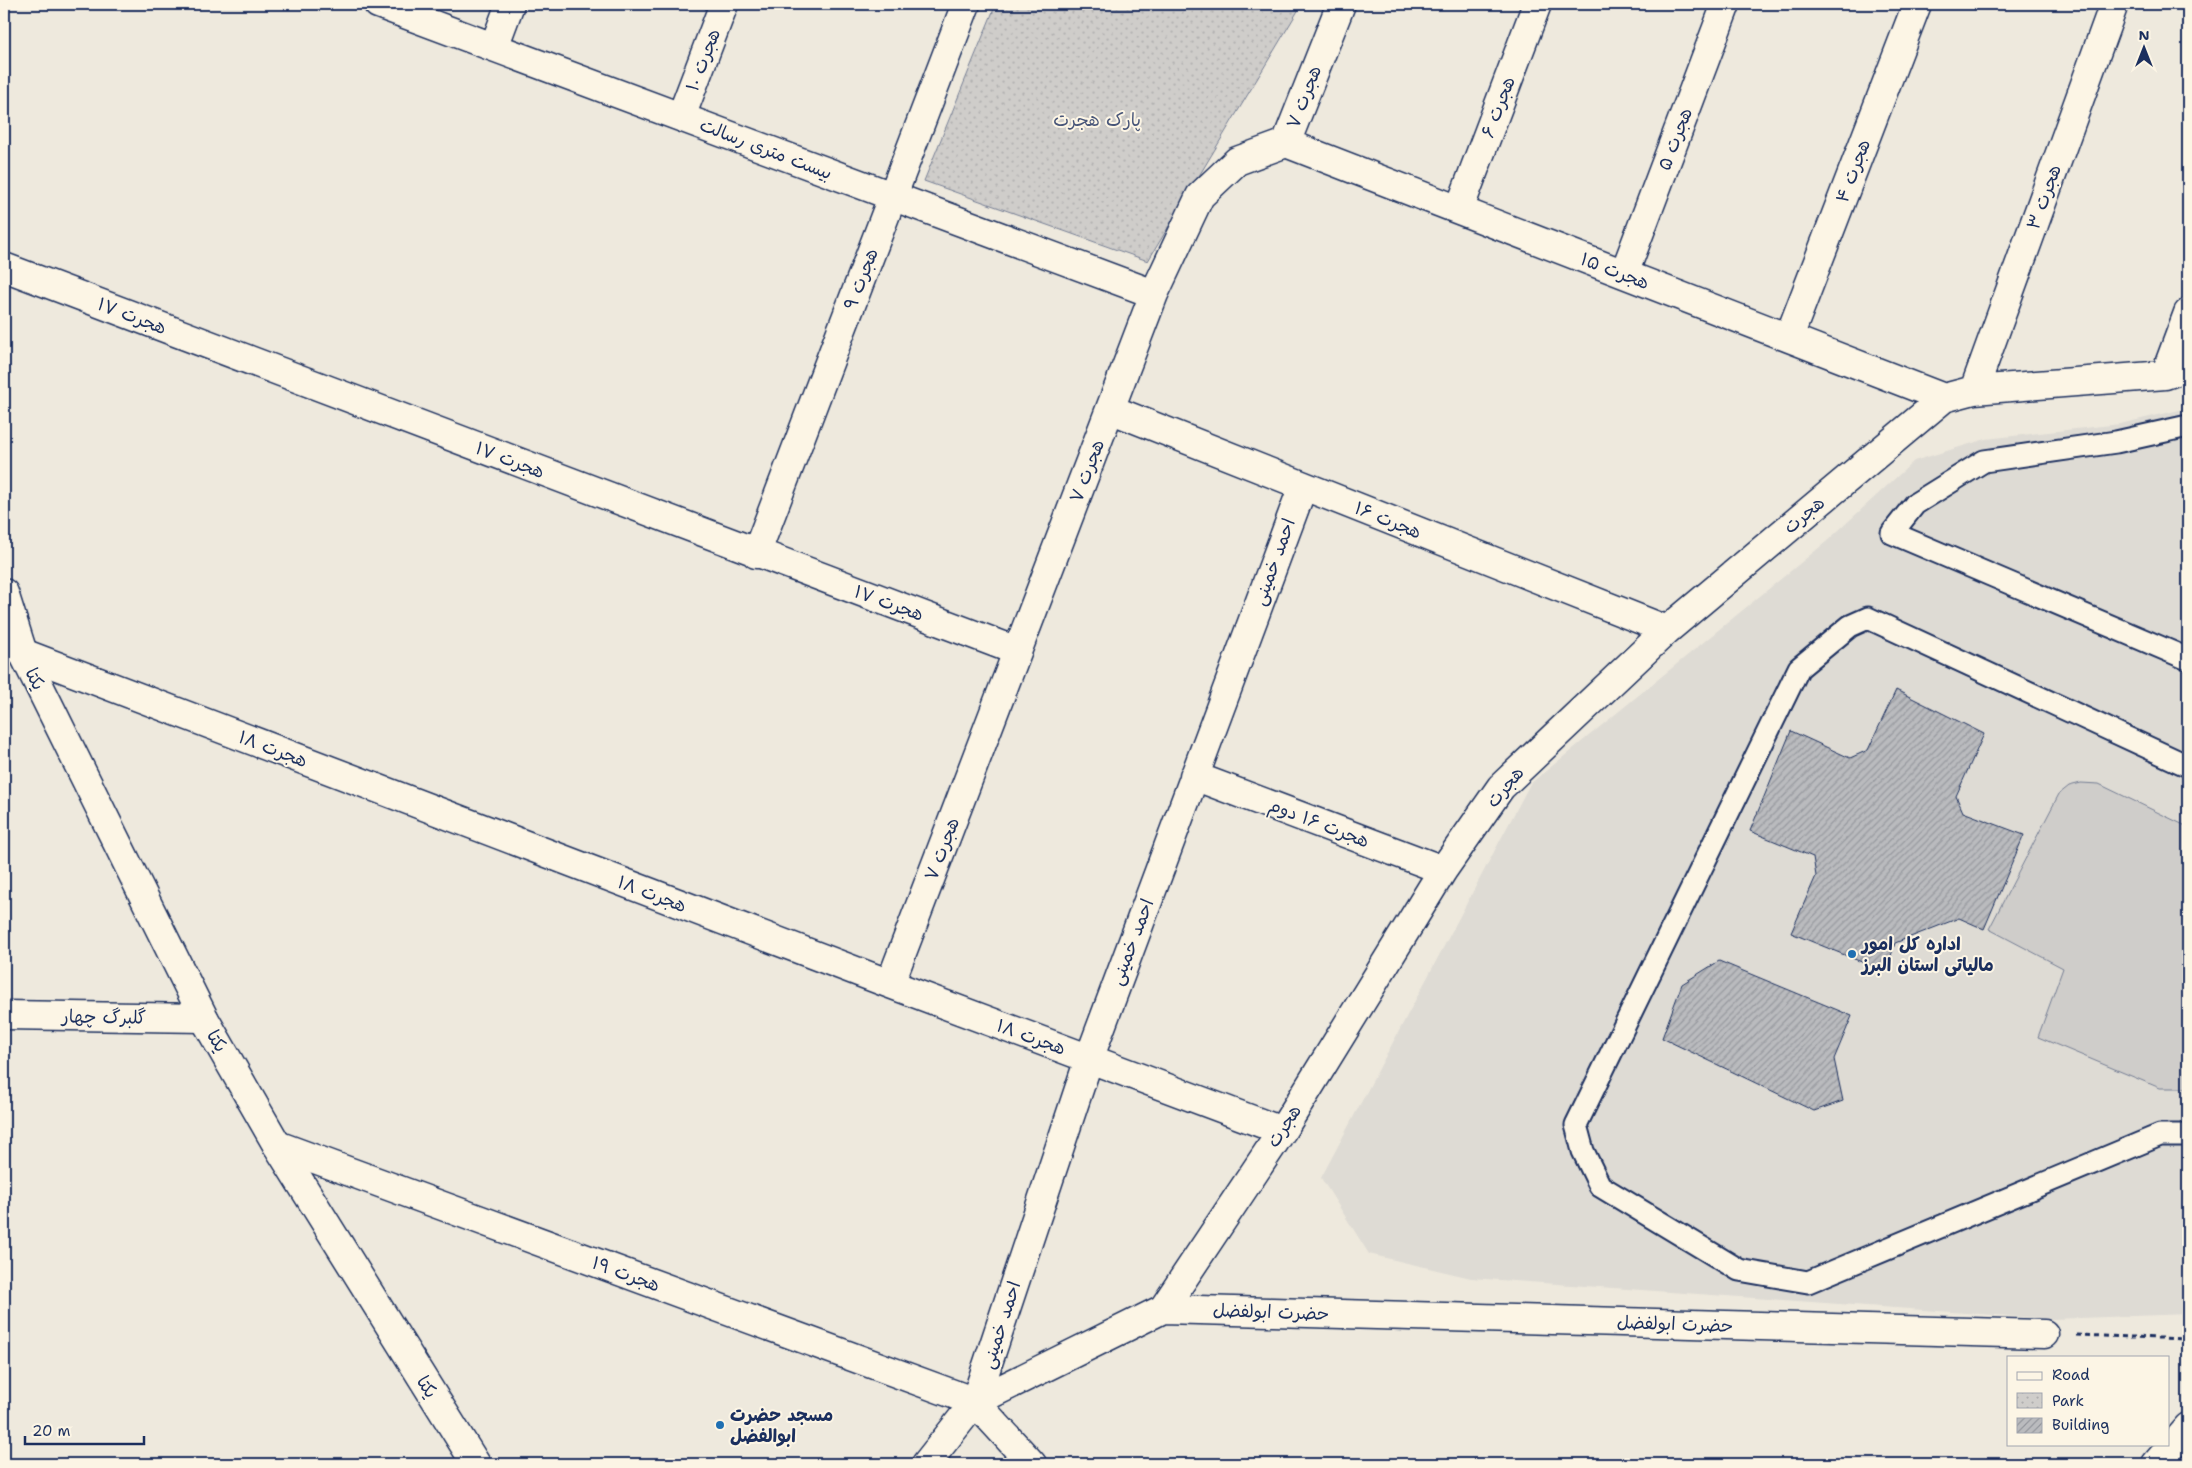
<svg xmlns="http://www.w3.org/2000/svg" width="2192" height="1468" font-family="'Shantell Sans','Playpen Sans Arabic',sans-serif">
  <defs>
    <pattern id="park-dots" width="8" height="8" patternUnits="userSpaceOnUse" patternTransform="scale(1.25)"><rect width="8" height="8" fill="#cfcdca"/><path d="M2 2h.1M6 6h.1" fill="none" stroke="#b1b0b0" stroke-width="1.8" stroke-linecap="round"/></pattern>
    <pattern id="building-hatch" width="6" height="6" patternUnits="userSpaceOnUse" patternTransform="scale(1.25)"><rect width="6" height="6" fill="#babbbe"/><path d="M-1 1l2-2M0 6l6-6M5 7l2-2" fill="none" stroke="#96989e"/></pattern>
  </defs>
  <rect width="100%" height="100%" fill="#eee9dd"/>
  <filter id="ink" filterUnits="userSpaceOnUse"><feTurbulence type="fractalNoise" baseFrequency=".02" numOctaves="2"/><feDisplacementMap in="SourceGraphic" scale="10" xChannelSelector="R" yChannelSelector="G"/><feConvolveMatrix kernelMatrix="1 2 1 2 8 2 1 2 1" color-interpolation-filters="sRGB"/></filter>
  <g filter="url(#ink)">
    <!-- built -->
    <path fill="#dedbd4" d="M2188,408V1314L2052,1319L1471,1278L1369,1254L1321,1178L1530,784L1826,542L1914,461L1986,439L2120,424Z"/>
    <!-- grass -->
    <path fill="#cfcdca" stroke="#757e94" d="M2081,783L2099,784L2188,827V1088H2160L2038,1037L2063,968L1989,929L2059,794L2069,786Z"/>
    <!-- park -->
    <path fill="url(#park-dots)" stroke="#757e94" d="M996,4H1302L1148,261L924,181Z"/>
    <!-- building -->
    <path fill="url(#building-hatch)" stroke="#1b2f5e" d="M1896,690L1984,734L1956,796L1963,812L2024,835L1984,929L1959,918L1895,943L1886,972L1791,933L1816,876L1813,857L1750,831L1791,731L1850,758L1868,750Z
      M1719,961L1852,1016L1834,1059L1843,1101L1814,1111L1662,1038L1682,984Z"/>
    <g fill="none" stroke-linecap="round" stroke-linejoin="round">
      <!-- service casing -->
      <g stroke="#1b2f5e" stroke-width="25">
        <path id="service" d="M2188,426L2116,442L1984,461L1915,504L1892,533L2188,659
          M2188,766L1868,618L1850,626L1799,668L1576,1125L1583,1151L1600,1186L1739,1270L1808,1282L2160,1135H2188"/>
      </g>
      <!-- minor casing -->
      <g stroke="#1b2f5e" stroke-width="31">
        <path id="minor" d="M378,4L1154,294
          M494,47L510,4
          M681,117L724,4
          M1286,143L1944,398
          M1459,210L1537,4
          M4,267L1017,651
          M1624,274L1726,4
          M1789,337L1917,4
          M2165,375L2188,313
          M1974,390L2114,4
          M1110,409L1667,630
          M756,554L966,4
          M23,653L890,984L1282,1131
          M1194,776L1443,870
          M890,984L1154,294L1200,196L1237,161L1286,143L1341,4
          M4,1015L204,1018
          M277,1145L975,1402L1032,1464
          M1163,1309L2044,1334
          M975,1402L1163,1309L1282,1131L1443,870L1501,787L1667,630L1944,398L1974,390L2165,375L2188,367
          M926,1464L975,1402L1089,1059L1303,486"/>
      </g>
      <!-- tertiary casing -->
      <g stroke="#1b2f5e" stroke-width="31">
        <path id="tertiary" d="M4,593L23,653L204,1018L277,1145L476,1464"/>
      </g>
      <!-- primary casing -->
      <g stroke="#1b2f5e" stroke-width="31">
        <path id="primary" d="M2156,1464L2188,1427"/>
      </g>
      <!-- path -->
      <path stroke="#1b2f5e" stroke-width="3" stroke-dasharray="5 4" stroke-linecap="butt" d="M2076,1335L2188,1339"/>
      <!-- service -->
      <use href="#service" stroke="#fcf5e5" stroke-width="21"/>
      <!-- minor -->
      <use href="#minor" stroke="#fcf5e5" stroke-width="28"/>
      <!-- tertiary -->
      <use href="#tertiary" stroke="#fcf5e5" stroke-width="28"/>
      <!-- primary -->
      <use href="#primary" stroke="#fcf5e5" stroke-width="28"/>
    </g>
  </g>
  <!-- markers -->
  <g fill="#1f6fb2" stroke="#fcf5e5" stroke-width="2">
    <circle cx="1852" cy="954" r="5"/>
    <circle cx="720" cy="1425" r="5"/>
  </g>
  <g text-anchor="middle" stroke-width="4" stroke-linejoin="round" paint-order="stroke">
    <!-- street labels -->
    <g font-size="18" fill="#1b2f5e" stroke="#fcf5e5">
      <text transform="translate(703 60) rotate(-69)" y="6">هجرت ۱۰</text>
      <text transform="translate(1304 97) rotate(-69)" y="6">هجرت ۷</text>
      <text transform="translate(1498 107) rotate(-69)" y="6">هجرت ۶</text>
      <text transform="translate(1675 139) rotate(-69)" y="6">هجرت ۵</text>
      <text transform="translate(766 149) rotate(21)" y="6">بیست متری رسالت</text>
      <text transform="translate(1853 171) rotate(-69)" y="6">هجرت ۴</text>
      <text transform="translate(2044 197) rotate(-70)" y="6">هجرت ۳</text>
      <text transform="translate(1615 271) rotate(21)" y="6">هجرت ۱۵</text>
      <text transform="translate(861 279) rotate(-69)" y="6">هجرت ۹</text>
      <text transform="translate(132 316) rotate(21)" y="6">هجرت ۱۷</text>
      <text transform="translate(510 460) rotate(21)" y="6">هجرت ۱۷</text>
      <text transform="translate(1087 471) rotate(-69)" y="6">هجرت ۷</text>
      <text transform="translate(1804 515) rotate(-40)" y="6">هجرت</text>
      <text transform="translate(1388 520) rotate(22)" y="6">هجرت ۱۶</text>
      <text transform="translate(1274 562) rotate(-70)" y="6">احمد خمینی</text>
      <text transform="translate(889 603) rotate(20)" y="6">هجرت ۱۷</text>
      <text transform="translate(35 679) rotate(64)" y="6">یکتا</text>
      <text transform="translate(273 749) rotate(21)" y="6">هجرت ۱۸</text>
      <text transform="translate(1505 787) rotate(-50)" y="6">هجرت</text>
      <text transform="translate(1319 823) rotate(21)" y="6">هجرت ۱۶ دوم</text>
      <text transform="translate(942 849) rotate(-69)" y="6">هجرت ۷</text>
      <text transform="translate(652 894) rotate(21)" y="6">هجرت ۱۸</text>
      <text transform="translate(1132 942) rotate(-69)" y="6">احمد خمینی</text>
      <text transform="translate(104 1017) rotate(1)" y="6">گلبرگ چهار</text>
      <text transform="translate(1031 1037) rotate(20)" y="6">هجرت ۱۸</text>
      <text transform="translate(217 1041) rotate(60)" y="6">یکتا</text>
      <text transform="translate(1284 1126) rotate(-57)" y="6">هجرت</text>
      <text transform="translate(626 1274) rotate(20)" y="6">هجرت ۱۹</text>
      <text transform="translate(1271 1312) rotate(2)" y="6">حضرت ابولفضل</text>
      <text transform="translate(1675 1324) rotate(2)" y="6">حضرت ابولفضل</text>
      <text transform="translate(1001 1325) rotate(-72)" y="6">احمد خمینی</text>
      <text transform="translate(427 1387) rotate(58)" y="6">یکتا</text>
    </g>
    <!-- park labels -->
    <g font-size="18" fill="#485679" stroke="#fcf5e5">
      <text x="1097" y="126">پارک هجرت</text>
    </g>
    <!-- poi labels -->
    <g font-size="18" font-weight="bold" fill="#1b2f5e" stroke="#fcf5e5" text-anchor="start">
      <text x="1862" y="950">اداره کل امور<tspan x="1862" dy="21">مالیاتی استان البرز</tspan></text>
      <text x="730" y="1421">مسجد حضرت<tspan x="730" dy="21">ابوالفضل</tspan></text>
    </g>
  </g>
  <!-- margin -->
  <rect width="2192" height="1468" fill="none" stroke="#fcf5e5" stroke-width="20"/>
  <rect x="10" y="10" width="2172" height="1448" fill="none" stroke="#1b2f5e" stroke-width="2" filter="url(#ink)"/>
  <!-- legend -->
  <rect x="2007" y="1356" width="162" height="90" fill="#fcf5e5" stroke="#a2a6af"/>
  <rect x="2017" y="1372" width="25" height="8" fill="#fcf5e5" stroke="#a2a6af"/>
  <text x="2052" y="1380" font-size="15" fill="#1b2f5e">Road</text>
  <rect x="2017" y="1393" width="25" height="15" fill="url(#park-dots)" stroke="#a2a6af"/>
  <text x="2052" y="1406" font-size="15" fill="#1b2f5e">Park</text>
  <rect x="2017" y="1418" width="25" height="15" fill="url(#building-hatch)" stroke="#a2a6af"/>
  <text x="2052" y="1430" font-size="15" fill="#1b2f5e">Building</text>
  <!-- north arrow -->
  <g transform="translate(2144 48)" stroke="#fcf5e5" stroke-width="4" paint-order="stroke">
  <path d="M0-4L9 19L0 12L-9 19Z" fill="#1b2f5e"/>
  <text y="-8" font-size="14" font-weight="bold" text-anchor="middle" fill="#1b2f5e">N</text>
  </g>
  <!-- scale -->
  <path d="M25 1436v8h119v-8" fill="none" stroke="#1b2f5e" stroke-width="2.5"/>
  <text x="32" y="1436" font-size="15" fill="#1b2f5e" stroke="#fcf5e5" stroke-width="4" paint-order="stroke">20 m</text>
</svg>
